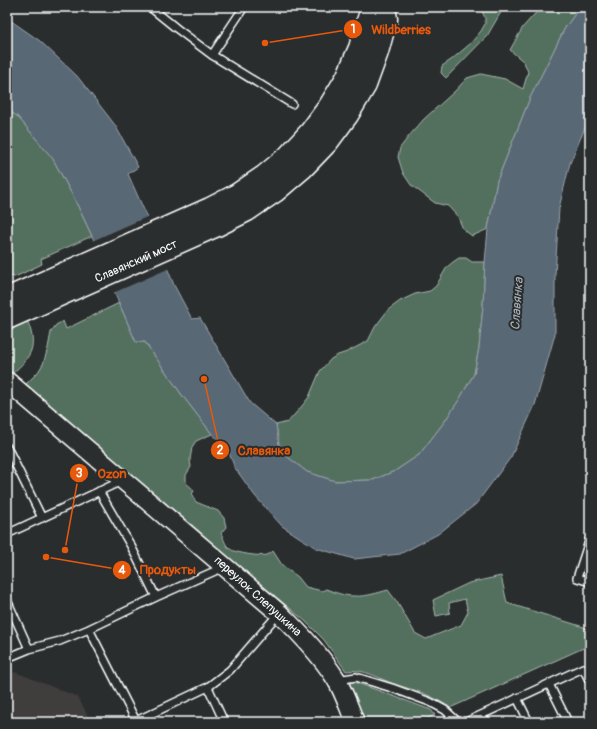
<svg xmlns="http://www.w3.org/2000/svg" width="597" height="729" font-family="Pangolin,sans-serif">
  <rect width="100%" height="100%" fill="#2a2d2e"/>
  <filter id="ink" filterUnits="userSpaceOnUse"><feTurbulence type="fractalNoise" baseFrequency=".025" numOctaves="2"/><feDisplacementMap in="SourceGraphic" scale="8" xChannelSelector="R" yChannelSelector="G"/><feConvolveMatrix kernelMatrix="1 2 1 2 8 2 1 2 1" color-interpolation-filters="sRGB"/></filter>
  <g filter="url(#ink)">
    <!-- built -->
    <path fill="#403c3d" d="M15,672L78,697L91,722H7V676Z"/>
    <!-- green -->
    <path fill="#536f5f" stroke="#a9b7af" d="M482,7H504L487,36L446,78L441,73L442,66L451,60L470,44L481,31L485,24V18L481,9Z
      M541,7H580L565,28L530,98L497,181L488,229L472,236L463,229L458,217L448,206L435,203L411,185L403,173L398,157L400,148L409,136L424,119L455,91L467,78L481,74L505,79L523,89L528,72L524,62L510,50L523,27Z
      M7,109L18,117L53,159L74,198L92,236L41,259L42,264L15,277L9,276L7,273Z
      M459,258H466L472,262H485L483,306L479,348L474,374L459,400L445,421L419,455L395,471L373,480L335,481L307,472L280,451L276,425L288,422L302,406L309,397L320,371L331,359L338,355L347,352L368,341L375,327L388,310L400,301L415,294L430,291L436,286L447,267L453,262Z
      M119,303L136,342H145L182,395L212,434L196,441L192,447L190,460L191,467L186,475V483L194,490L192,495L196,502L218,511L224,518L226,527L221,533C224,539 225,545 230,549C235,553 261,557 267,555C269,554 271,553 273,551L282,565L298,577L306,587L322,591L326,589C334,592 344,596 354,596C365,597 377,593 388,590L397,602L415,633L426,639L461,625L468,612L465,599L449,603L450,613L436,616L433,600L469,583L501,576L507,603L590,629V645L450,708C439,700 427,694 414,690C408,688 402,687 396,685C380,679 364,668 346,671L324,640L304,620L243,570L192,525L59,415L26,384L38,372L43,364L48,348L51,332L56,325L63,321L66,329Z
      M27,320C38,346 32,356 12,374L7,367V339L9,333L18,325Z
      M351,681L377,690L431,710L435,715L426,719L427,722H363L345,683Z"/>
    <!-- water -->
    <path fill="#586874" stroke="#9ba4ac" d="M580,7H590V116L570,163L559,208L555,275V334L535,405L511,457L476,504L438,534L400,554L354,559L316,548L282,526L255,496L235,468L229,453L224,445L212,434L182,395L145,342H136L119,303L92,236L74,198L53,159L18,117L7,109V18L40,41L77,76L115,125L138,167L128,174L144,210L174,285L192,319L200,318L250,403L276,425L280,451L307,472L335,481L373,480L395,471L419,455L445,421L459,400L474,374L479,348L483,306L485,262L488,229L497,181L530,98L565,28Z"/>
    <!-- pier -->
    <path fill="#2a2d2e" d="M149,216L170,268L113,293L92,241Z"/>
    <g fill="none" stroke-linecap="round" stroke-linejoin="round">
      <!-- service casing -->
      <g stroke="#fff" stroke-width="10">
        <path id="service" d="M150,7L176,28L212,55L292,104
          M212,55L244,7
          M7,447L42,518
          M99,491L131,546L156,597
          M7,534L115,484L120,478
          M590,538L577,578L590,582
          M7,600L29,649L7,658
          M89,629L136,721L208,687L230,670L279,613
          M29,649L60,641L89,629L156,597L224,567
          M337,680L356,677L392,688L430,702L445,710L458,722
          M549,684L568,722
          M208,687L224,722
          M517,698L529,722
          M482,715L486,722
          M466,722L583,668L590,682"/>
      </g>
      <!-- tertiary casing -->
      <g stroke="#fff" stroke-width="21">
        <path id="tertiary" d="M7,381L279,613C300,633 320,654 336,679C344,692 349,708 355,722"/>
      </g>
      <!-- primary casing -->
      <g stroke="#fff" stroke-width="25">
        <path id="primary" d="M7,299L210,209L237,195L265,176L289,156L311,132L330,106L347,78L360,48L369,18L376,7
          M7,318L217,225L247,210L275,191L302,168L327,142L347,115L365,85L377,52L386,19L384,7"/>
      </g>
      <!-- service -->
      <use href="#service" stroke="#2a2d2e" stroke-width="7"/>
      <!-- tertiary -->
      <use href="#tertiary" stroke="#2a2d2e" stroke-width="18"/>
      <!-- primary -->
      <use href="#primary" stroke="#2a2d2e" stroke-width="22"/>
    </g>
  </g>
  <g text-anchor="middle" stroke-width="4" stroke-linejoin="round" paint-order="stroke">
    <!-- street labels -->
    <g font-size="12" fill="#fff" stroke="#2a2d2e">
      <text transform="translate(136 261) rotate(-24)" y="4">Славянский мост</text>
      <text transform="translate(258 596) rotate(42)" y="4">переулок Слепушкина</text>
    </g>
    <!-- water labels -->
    <g font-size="13" font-style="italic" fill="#acb4ba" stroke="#2a2d2e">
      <text transform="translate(516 304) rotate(-86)" y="5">Славянка</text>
    </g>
  </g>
  <!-- callouts -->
  <path fill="none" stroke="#e8590c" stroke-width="1.5" d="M265 43L353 29M204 379L220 450M65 550L79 473M46 557L122 570"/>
  <g fill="#e8590c" stroke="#2a2d2e" stroke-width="1.5">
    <circle cx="265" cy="43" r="4"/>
    <circle cx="204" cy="379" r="4"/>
    <circle cx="65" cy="550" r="4"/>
    <circle cx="46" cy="557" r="4"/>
    <circle cx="353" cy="29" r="10"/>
    <circle cx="220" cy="450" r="10"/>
    <circle cx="79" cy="473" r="10"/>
    <circle cx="122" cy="570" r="10"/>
  </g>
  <g font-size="12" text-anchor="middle" font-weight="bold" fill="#fff">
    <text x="353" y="33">1</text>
    <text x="220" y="454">2</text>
    <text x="79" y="477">3</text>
    <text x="122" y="574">4</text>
  </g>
  <g font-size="13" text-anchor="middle" font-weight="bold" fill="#e8590c" stroke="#2a2d2e" stroke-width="4" stroke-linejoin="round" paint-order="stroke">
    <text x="401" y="34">Wildberries</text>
    <text x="264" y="455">Славянка</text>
    <text x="112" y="478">Ozon</text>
    <text x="168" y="574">Продукты</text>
  </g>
  <!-- margin -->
  <rect width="597" height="729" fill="none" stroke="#2a2d2e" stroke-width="24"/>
  <rect x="12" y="12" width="573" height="705" fill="none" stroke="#fff" stroke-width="1.5" filter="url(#ink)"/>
</svg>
